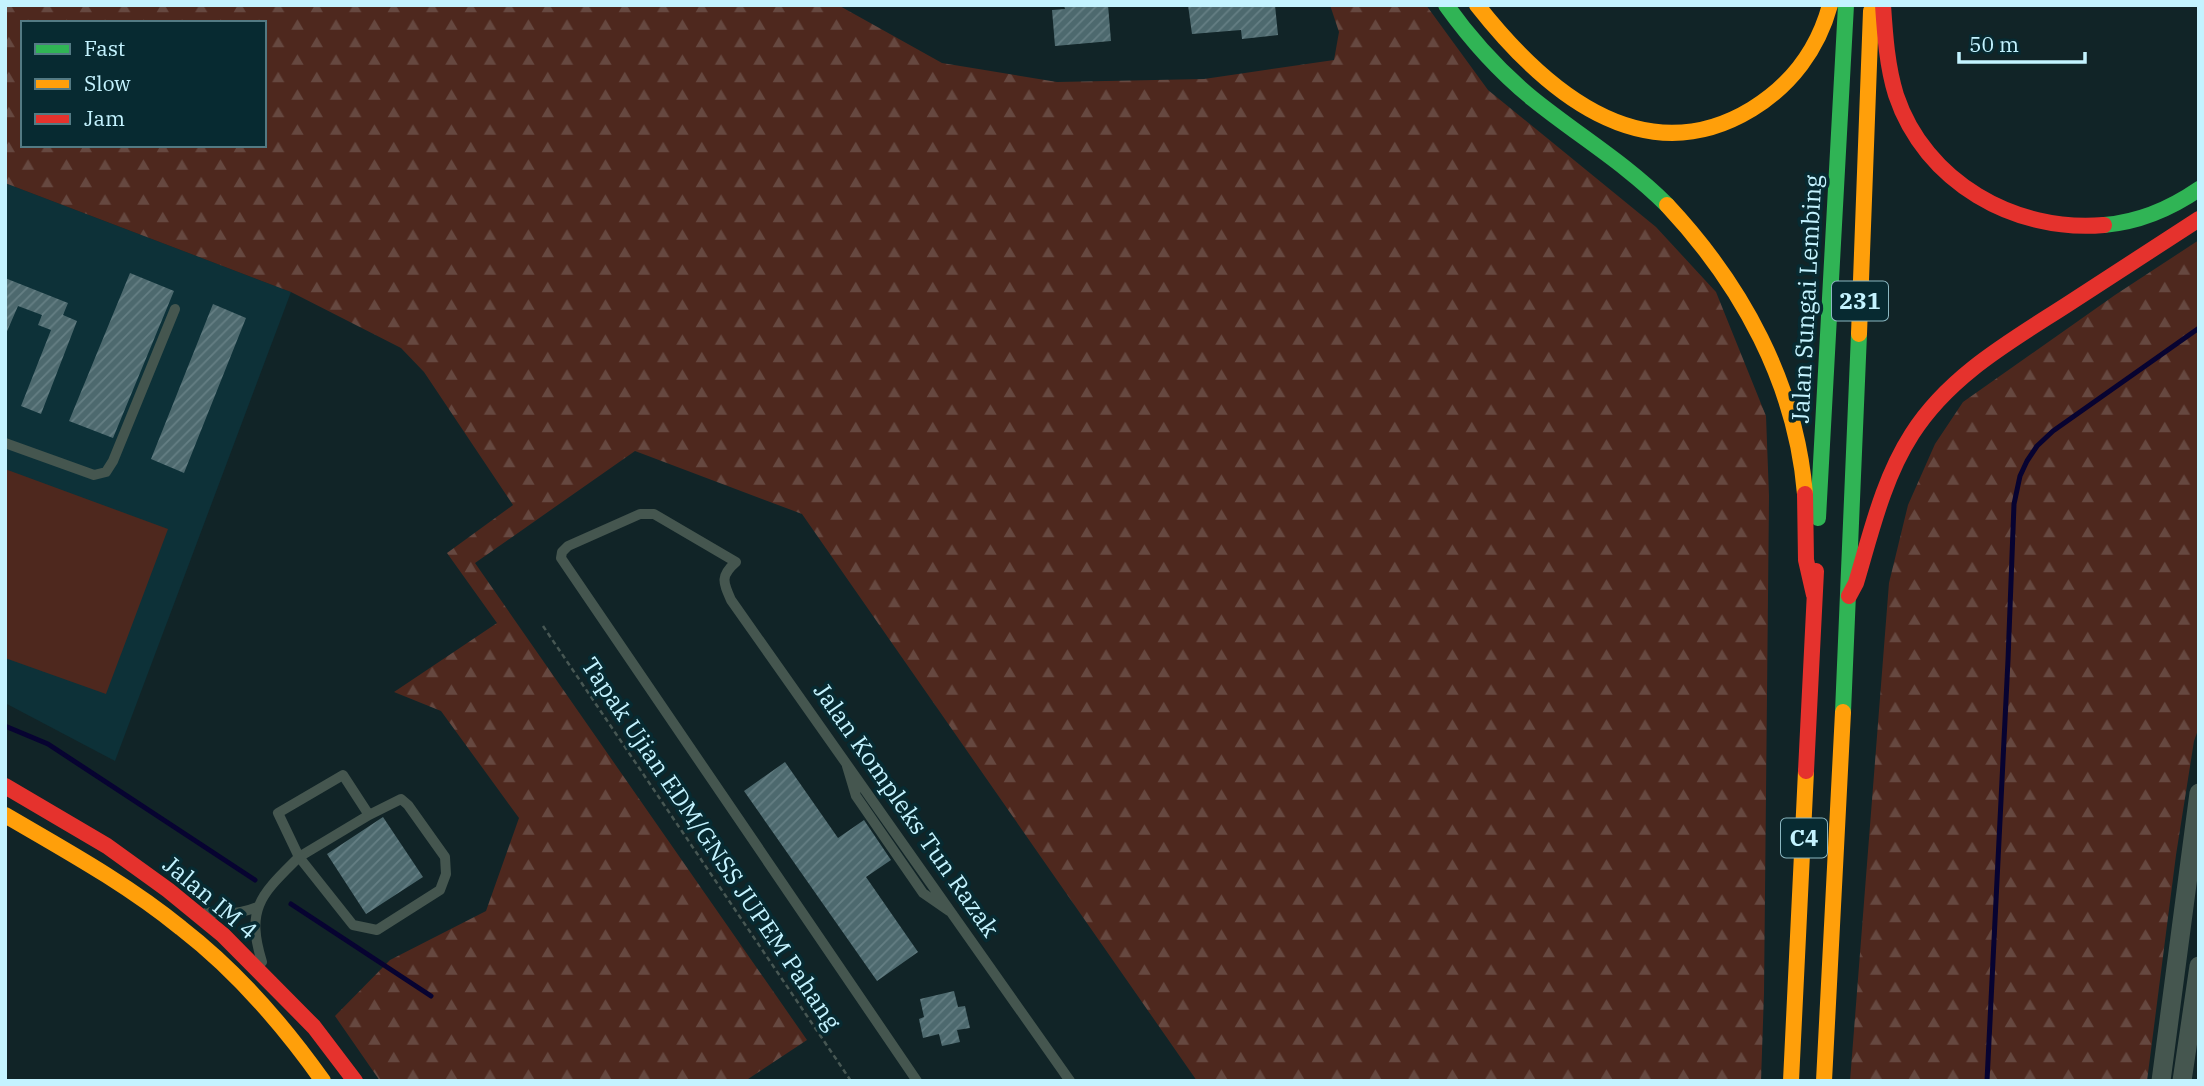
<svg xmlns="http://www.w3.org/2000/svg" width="2204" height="1086" font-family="'IBM Plex Serif',serif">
  <defs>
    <pattern id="forest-firs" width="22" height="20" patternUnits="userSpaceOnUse" patternTransform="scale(1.75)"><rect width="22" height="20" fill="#4e281e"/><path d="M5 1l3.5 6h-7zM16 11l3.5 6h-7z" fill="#664840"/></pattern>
    <pattern id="building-hatch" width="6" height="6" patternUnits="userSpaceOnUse" patternTransform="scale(1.75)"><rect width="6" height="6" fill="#4d696e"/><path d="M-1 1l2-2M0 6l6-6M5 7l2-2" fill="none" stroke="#657f84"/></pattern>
  </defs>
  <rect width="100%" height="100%" fill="#112427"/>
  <!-- built -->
  <path fill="#0d3138" d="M5,183L291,292L115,761L5,703Z"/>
  <!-- forest -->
  <path fill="url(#forest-firs)" fill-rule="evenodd" d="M5,5H838L942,63L1057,82L1204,79L1334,60L1339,32L1330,5H1426L1488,90L1656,227L1716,292L1766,416L1769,496L1764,993L1761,1081H1197L802,514L635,451L475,563L807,1040L745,1081H380L335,1016L390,960L486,911L519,818L441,711L394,692L497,623L447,553L513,505L424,372L401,348L291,292L5,183ZM23,23H264V145H23Z
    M2199,240V727L2194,741L2176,855L2147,1081H1850L1889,583L1908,505L1935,444L1963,402L2115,295Z"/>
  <!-- pitch -->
  <path fill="#4e281e" d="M5,469L168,529L106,694L5,658Z"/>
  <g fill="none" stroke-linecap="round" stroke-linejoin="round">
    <!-- stream -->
    <path stroke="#070331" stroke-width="5" d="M5,726L48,744L255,880
      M291,904L431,996
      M1987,1081L2008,660L2014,504L2020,476L2027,461L2037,446L2053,431L2199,328"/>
  </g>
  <!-- building -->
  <path fill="url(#building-hatch)" d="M1064,5H1108L1111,41L1055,46L1052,10L1065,9Z
    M1188,5H1275L1278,35L1242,39L1241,30L1192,34Z
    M130,273L174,291L113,438L69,421Z
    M5,278L68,303L63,315L77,321L41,414L21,406L51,330L38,325L42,315L18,306L5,336Z
    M213,304L246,318L184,473L151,459Z
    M785,762L838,838L864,820L891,860L866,877L918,952L877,981L744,791Z
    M383,817L423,877L366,914L327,854Z
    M954,991L958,1007L965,1006L970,1028L957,1030L960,1042L942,1046L939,1034L923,1038L919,1019L924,1017L920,999Z"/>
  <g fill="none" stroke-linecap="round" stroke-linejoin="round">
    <!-- path -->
    <path stroke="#475753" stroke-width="2.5" stroke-dasharray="5 3.5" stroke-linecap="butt" d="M543,626L851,1081"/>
    <!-- lane -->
    <path stroke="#45564f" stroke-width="10" d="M5,443L94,475L106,472L113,461L175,309
      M847,766L856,796L923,893L949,911
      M401,799L408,805L445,857L446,874L440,890L377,930L353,925L299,857L369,815Z
      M207,912C225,915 240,914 257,907
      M262,962C245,907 262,894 299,857L278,813L343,775L369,815
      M917,1081L561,558L562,552L568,546L640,514H654L736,562C720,576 723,582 731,600L1070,1081"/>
    <!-- street -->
    <path stroke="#45564f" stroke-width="19" d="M2161,1081L2199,793
      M2182,1081L2199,966"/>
    <!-- fast -->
    <path stroke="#30b455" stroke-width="16" d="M1446,5C1471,40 1500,72 1533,99C1579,136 1625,163 1667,205
      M2104,225C2140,222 2170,209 2199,189
      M1818,518L1846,5
      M1843,712L1859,334"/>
    <!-- slow -->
    <path stroke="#ff9f0a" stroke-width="16" d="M1477,5C1543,89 1642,176 1752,109C1791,85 1818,49 1830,5
      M1667,205C1742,285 1796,384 1805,494
      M1859,334L1871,11
      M5,815C65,850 127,884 181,928C234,969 284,1026 323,1081
      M1791,1081L1806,771
      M1824,1081L1843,712"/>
    <!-- jam -->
    <path stroke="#e5322d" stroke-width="16" d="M1883,5C1885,35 1887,66 1896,95C1925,182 2015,233 2104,225
      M1805,494L1806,560L1814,595
      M1849,596L1856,583C1871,533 1883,479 1912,434C1949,376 2009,342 2065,306C2110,277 2154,248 2199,219
      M1806,771L1816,571
      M5,786L107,846L168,890L223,935L314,1027L355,1081"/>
  </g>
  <g text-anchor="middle" stroke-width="7" stroke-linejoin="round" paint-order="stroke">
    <!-- shield labels -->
    <g fill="#072a31" stroke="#8bb7c1" stroke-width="2">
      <rect x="1832" y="281.5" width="56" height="39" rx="5"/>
      <rect x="1781" y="818.5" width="46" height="39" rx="5"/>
    </g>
    <g font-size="23" font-weight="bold" fill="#c4f3ff">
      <text x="1860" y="309">231</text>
      <text x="1804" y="846">C4</text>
    </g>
    <!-- street labels -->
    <g font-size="24" fill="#c4f3ff" stroke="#072a31">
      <text transform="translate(1807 299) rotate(-87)" y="8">Jalan Sungai Lembing</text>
      <text transform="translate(906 810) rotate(55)" y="8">Jalan Kompleks Tun Razak</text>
      <text transform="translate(711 844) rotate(56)" y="8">Tapak Ujian EDM/GNSS JUPEM Pahang</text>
      <text transform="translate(210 898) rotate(40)" y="8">Jalan IM 4</text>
    </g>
  </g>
  <!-- border -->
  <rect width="2204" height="1086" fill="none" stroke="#c4f3ff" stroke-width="14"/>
  <!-- legend -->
  <rect x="21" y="21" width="245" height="126" fill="#072a31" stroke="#537a83" stroke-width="2"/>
  <rect x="35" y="44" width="35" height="10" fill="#30b455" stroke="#537a83" stroke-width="2"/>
  <text x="84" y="56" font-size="21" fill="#c4f3ff">Fast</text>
  <rect x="35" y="79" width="35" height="10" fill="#ff9f0a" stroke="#537a83" stroke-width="2"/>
  <text x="84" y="91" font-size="21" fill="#c4f3ff">Slow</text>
  <rect x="35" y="114" width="35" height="10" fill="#e5322d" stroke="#537a83" stroke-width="2"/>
  <text x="84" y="126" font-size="21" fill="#c4f3ff">Jam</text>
  <!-- scale -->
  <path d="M1959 52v10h126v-10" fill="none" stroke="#c4f3ff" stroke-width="3.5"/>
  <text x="1969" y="52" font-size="21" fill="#c4f3ff" stroke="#072a31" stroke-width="5" paint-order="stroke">50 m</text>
</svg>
